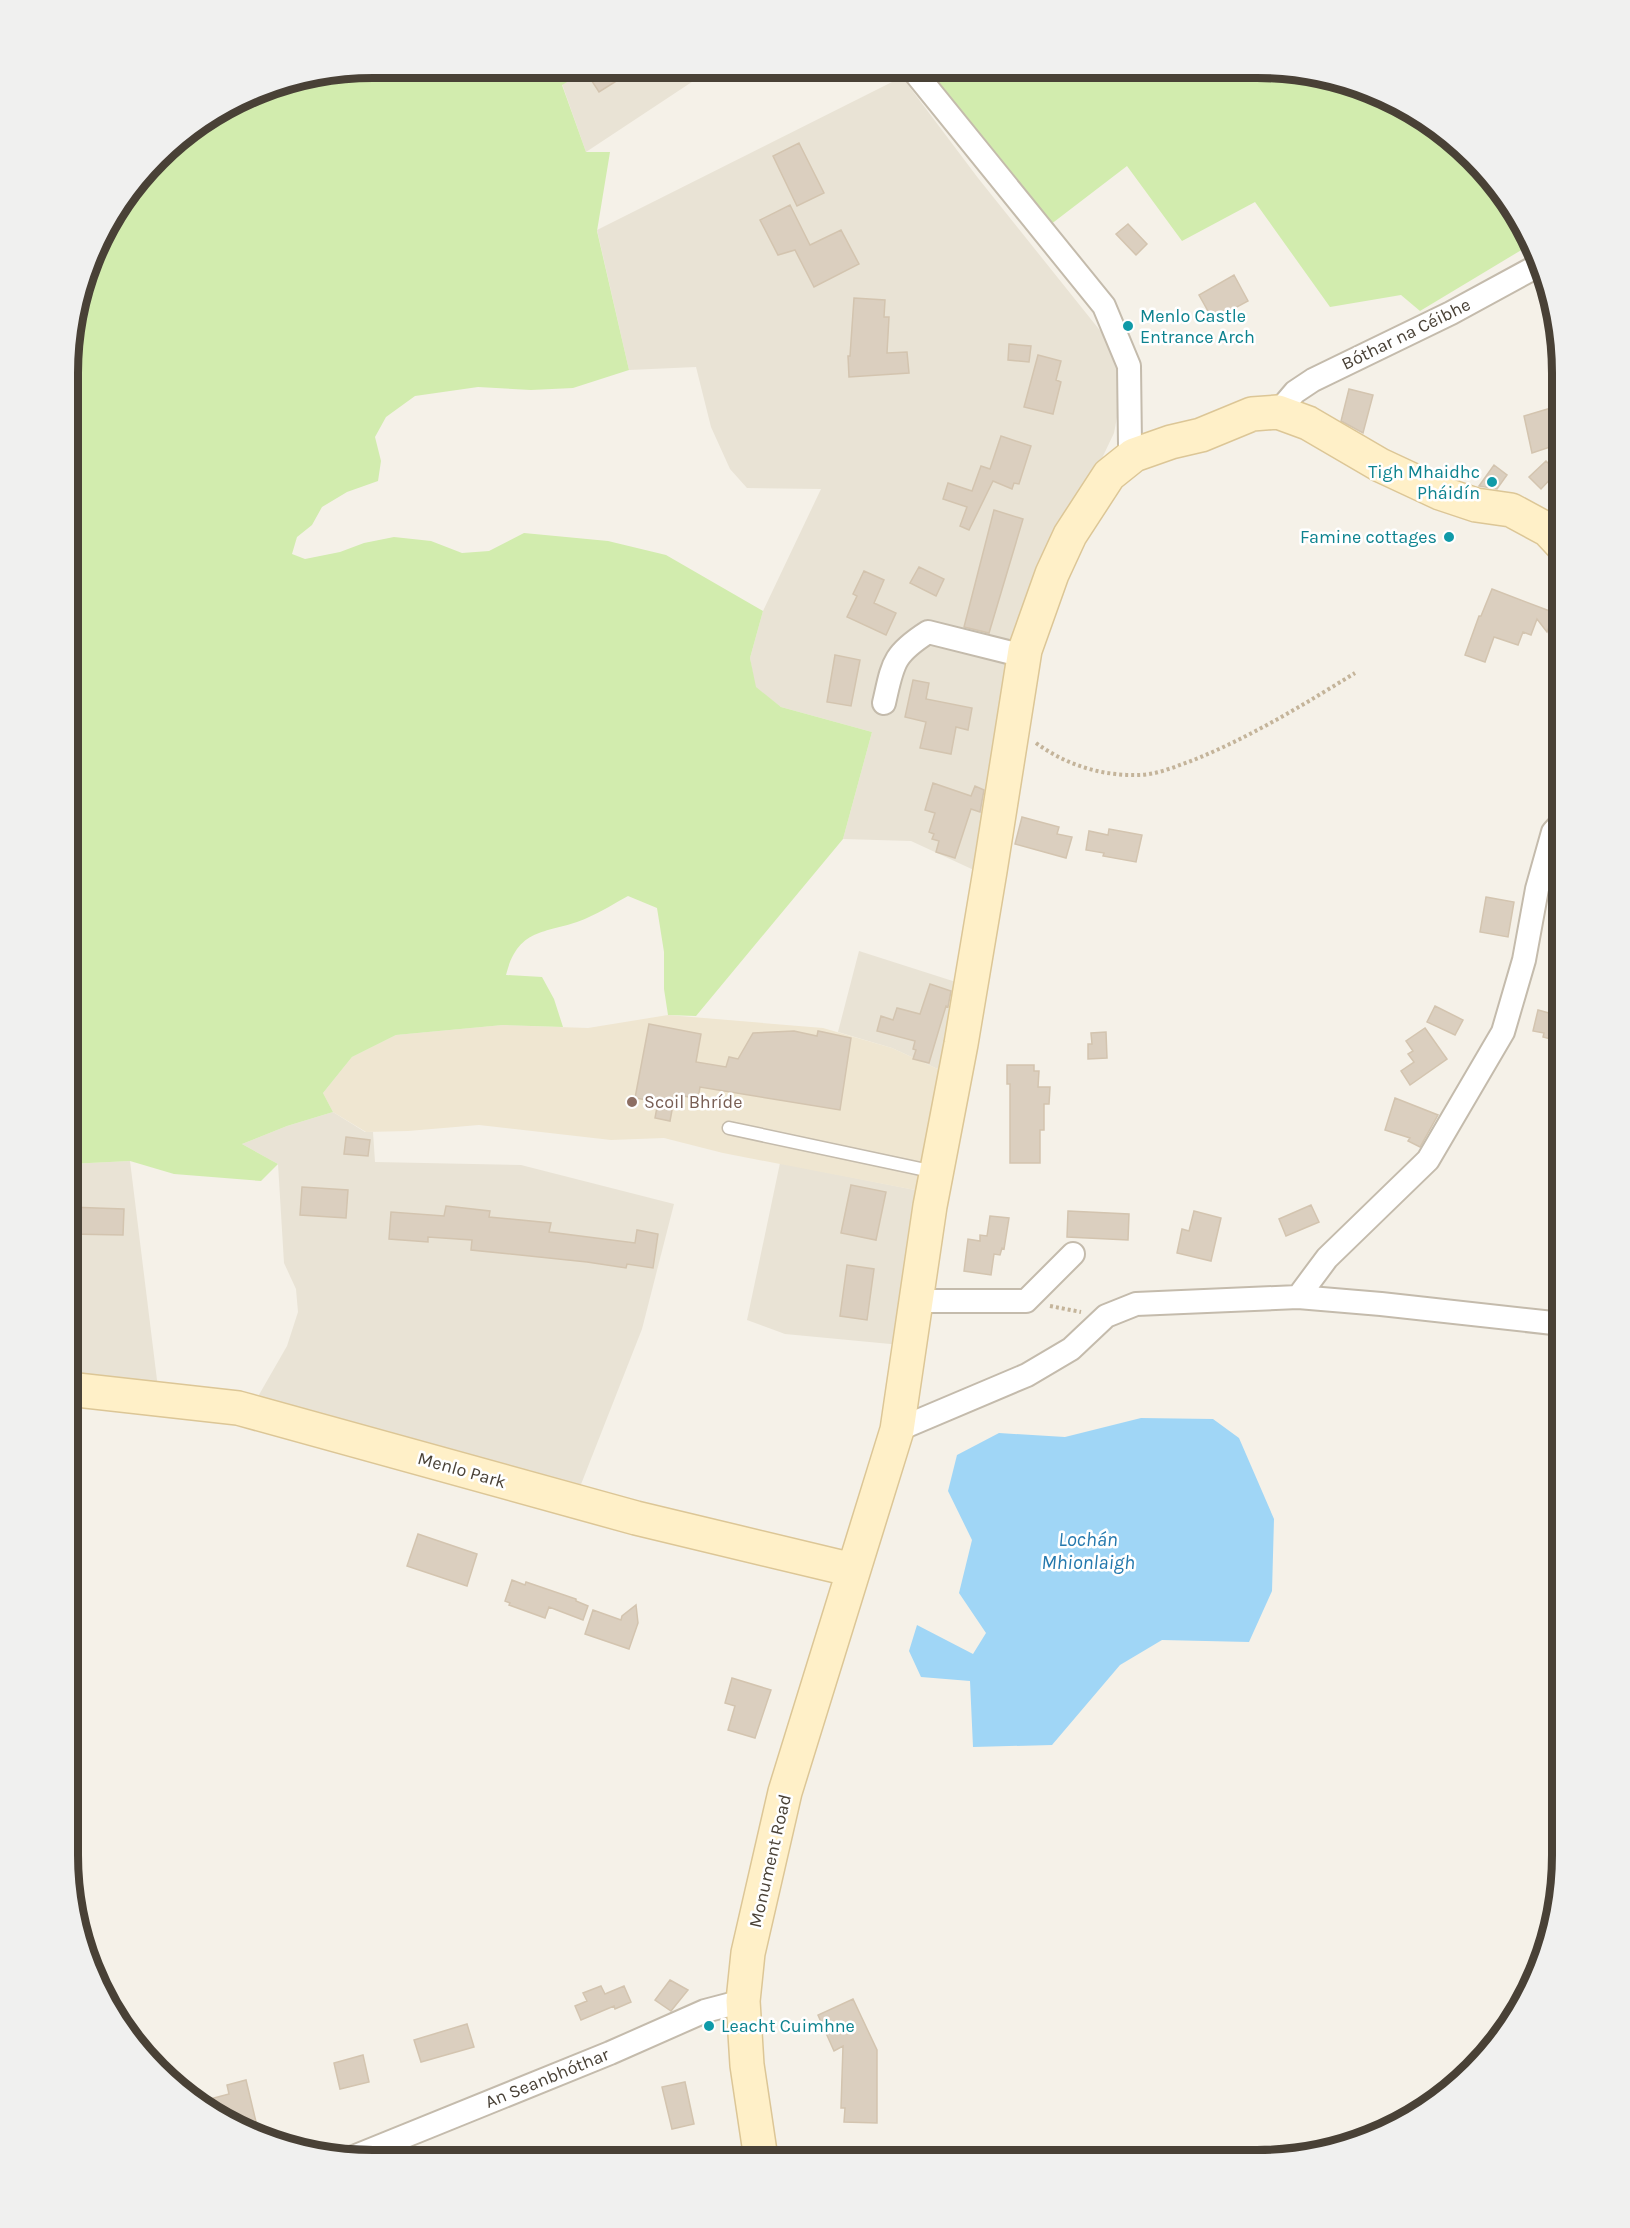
<svg xmlns="http://www.w3.org/2000/svg" width="1630" height="2228" font-family="Karla,sans-serif">
  <rect width="100%" height="100%" fill="#f5f1e8"/>
  <!-- residential -->
  <path fill="#e9e3d5" d="M591,68H713L586,152L562,84Z
    M902,77L978,178L1110,343L1120,375V402L1114,433L1094,475L976,871L911,841L843,839L872,732L781,707L755,687L750,658L763,611L821,489L747,488L730,469L711,427L696,367L629,370L597,230Z
    M859,951L959,983L940,1070L892,1048L838,1032Z
    M333,1112L365,1132H373L375,1162L521,1165L674,1204L642,1329L578,1492L256,1400L287,1346L298,1312L296,1289L284,1263L278,1164L242,1144L287,1126Z
    M130,1161L158,1388L68,1381L69,1164Z
    M780,1163L920,1191L901,1345L785,1334L747,1320Z"/>
  <!-- education -->
  <path fill="#efe6d1" d="M668,1015L823,1028L892,1048L940,1070L920,1191L723,1153L664,1138L611,1140L479,1125L408,1131L366,1132L333,1112L323,1093L352,1057L396,1035L503,1025L588,1028Z"/>
  <!-- green -->
  <path fill="#d2ecae" d="M373,68H591L562,85L586,152H610L597,231L629,370L573,388L531,390L478,387L415,396L386,417L375,437L381,461L378,481L347,492L322,507L312,525L297,537L292,554L305,559L340,552L364,543L394,537L431,541L462,553L489,551L524,533L608,541L666,555L763,611L750,658L756,687L781,707L872,732L843,839L696,1016L668,1015L664,989V952L657,908L628,896C615,903 601,912 587,918C549,935 519,924 506,975L542,977L554,999L563,1027L503,1025L396,1035L352,1057L323,1093L333,1112L287,1126L242,1144L278,1164L261,1181L174,1174L130,1161L69,1164L70,333L108,220L172,143L274,84Z
    M923,69L1297,70L1374,91L1443,130L1487,172L1533,243L1420,311L1401,295L1330,307L1255,202L1182,241L1127,166L1046,228Z"/>
  <!-- water -->
  <path fill="#a0d6f6" d="M1141,1418L1213,1419L1239,1438L1274,1519L1272,1591L1249,1642L1162,1640L1120,1665L1052,1745L973,1747L970,1681L921,1677L909,1651L917,1625L973,1654L986,1633L959,1593L972,1540L948,1491L957,1455L999,1433L1065,1437Z"/>
  <!-- building -->
  <path fill="#dbcfbf" stroke="#d3c4af" stroke-width="1.5" d="M599,68H610L618,80L599,92L588,75Z
    M799,143L824,193L797,206L773,156Z
    M790,205L810,245L841,230L859,264L814,287L795,250L778,255L760,220Z
    M1128,224L1147,244L1136,255L1116,234Z
    M1234,275L1248,301L1213,320L1199,295Z
    M854,298L885,300L884,317H889L887,353L907,352L909,373L849,377L848,356H850Z
    M1009,344L1031,346L1029,362L1008,360Z
    M1038,355L1061,361L1056,380L1061,382L1053,414L1024,407Z
    M1349,389L1373,395L1363,433L1341,421Z
    M1551,408L1562,443L1532,453L1524,416Z
    M1001,436L1031,446L1019,484L1014,483L1012,489L993,481L969,530L960,526L967,507L943,499L948,483L972,491L981,466L990,469Z
    M1546,461L1557,472L1541,489L1529,477Z
    M1494,465L1507,475L1497,489L1479,486Z
    M994,510L1023,519L989,633L964,627Z
    M919,567L944,579L936,596L910,583Z
    M864,571L884,580L874,603L896,613L886,635L847,617L857,596L853,594Z
    M1492,589L1555,613L1547,632L1537,619L1531,635L1523,632L1518,645L1494,637L1485,662L1465,655L1479,616H1481Z
    M835,655L860,660L851,706L827,702Z
    M913,680L929,683L926,699L972,708L968,730L956,727L951,754L920,748L926,722L905,717Z
    M933,783L971,796L975,786L984,790L980,812L971,809L955,858L936,852L939,841L932,839L934,834L929,832L935,813L925,810Z
    M1022,817L1059,827L1057,834L1072,837L1066,858L1015,844Z
    M1109,829L1142,835L1136,862L1103,856L1104,853L1086,850L1089,831L1108,835Z
    M1486,897L1514,902L1508,937L1480,932Z
    M1557,982H1562V1042L1543,1037L1544,1033L1533,1031L1538,1010L1549,1013Z
    M930,984L951,991L948,1007L946,1006L929,1063L913,1059L916,1050L913,1049L915,1041L877,1031L881,1016L893,1020L897,1008L920,1014Z
    M1435,1006L1463,1020L1455,1035L1427,1022Z
    M649,1024L701,1034L696,1062L726,1067L729,1057L738,1059L753,1033L794,1031L817,1036L818,1031L851,1038L840,1110L700,1087L698,1099L675,1094L670,1121L655,1118L658,1102L635,1098Z
    M1425,1028L1447,1059L1410,1085L1401,1071L1414,1062L1408,1054L1413,1051L1406,1041Z
    M1106,1032L1107,1058L1088,1059V1044H1092L1091,1033Z
    M1007,1065H1034V1071H1039L1038,1087H1050L1049,1104H1044V1130H1040V1163H1010V1084H1007Z
    M1395,1098L1438,1115L1420,1147L1408,1141L1410,1138L1385,1130Z
    M346,1137L370,1140L368,1156L344,1154Z
    M851,1185L886,1192L876,1240L841,1233Z
    M302,1187L348,1190L346,1218L300,1215Z
    M1311,1205L1319,1222L1286,1236L1279,1219Z
    M446,1206L490,1211L489,1217L551,1223L549,1232L635,1243L637,1230L658,1234L653,1268L627,1264L626,1268L587,1262L471,1250L472,1240L428,1237V1242L389,1239L391,1212L444,1216Z
    M69,1207L124,1209L123,1235L69,1234Z
    M1068,1211L1129,1214L1128,1240L1067,1237Z
    M1194,1211L1221,1218L1211,1261L1177,1253L1182,1229L1189,1231Z
    M990,1216L1009,1218L1004,1249L1002,1248L1000,1255L994,1254L991,1275L964,1271L968,1239L980,1241V1235L987,1236Z
    M847,1265L874,1269L867,1320L840,1316Z
    M418,1534L477,1554L467,1586L407,1566Z
    M512,1580L525,1585L526,1582L576,1599V1601L588,1606L583,1620L549,1607L545,1618L509,1605L510,1603L505,1601Z
    M636,1605L638,1623L629,1649L585,1634L593,1610L621,1620L622,1616Z
    M732,1678L771,1690L755,1738L728,1730L735,1706L725,1703Z
    M670,1980L688,1990L671,2011L655,2000Z
    M601,1986L605,1994L624,1986L631,2002L615,2009L614,2006L581,2020L575,2006L587,2001L583,1993Z
    M853,1999L877,2050V2123L844,2122L845,2108H841L843,2046L834,2051L818,2015Z
    M467,2024L474,2047L421,2062L414,2040Z
    M363,2055L369,2082L340,2089L334,2063Z
    M246,2080L257,2126L244,2129L213,2114L210,2099L229,2094L227,2085Z
    M685,2082L694,2124L672,2129L662,2087Z"/>
  <g fill="none" stroke-linecap="round" stroke-linejoin="round">
    <!-- lane casing -->
    <g stroke="#c4bbac" stroke-width="15">
      <path id="lane" d="M729,1128L935,1172"/>
    </g>
    <!-- street casing -->
    <g stroke="#c4bbac" stroke-width="26">
      <path id="street" d="M912,69L1104,306L1129,366L1130,445L1134,455
        M1278,412L1295,392L1313,380L1451,313L1541,264
        M884,703C893,664 892,655 928,632L1024,656
        M1298,1297L1327,1258L1428,1160L1503,1032L1524,960L1537,889L1553,832L1562,822
        M916,1301H1026L1073,1254
        M897,1430L1027,1375L1071,1349L1106,1316L1136,1304L1298,1297L1381,1304L1562,1324
        M351,2158L610,2053L705,2011L743,2001"/>
    </g>
    <!-- secondary casing -->
    <g stroke="#dcc696" stroke-width="36">
      <path id="secondary" d="M68,1389L238,1408L636,1518L853,1570
        M761,2159L747,2065L743,2001L748,1953L785,1792L897,1430L930,1206L961,1044L990,871L1025,650L1052,574L1070,535L1109,475L1134,455L1171,442L1201,435L1252,414L1278,412L1308,423L1380,465L1440,493L1476,505L1511,510L1548,530L1562,545"/>
    </g>
    <!-- path -->
    <path stroke="#c4b49a" stroke-width="4" stroke-dasharray="3 3" stroke-linecap="butt" d="M1036,743C1066,765 1102,776 1138,775C1156,775 1174,767 1191,761C1249,738 1303,705 1355,673
      M1050,1306L1081,1312"/>
    <!-- lane -->
    <use href="#lane" stroke="#fff" stroke-width="12"/>
    <!-- street -->
    <use href="#street" stroke="#fff" stroke-width="22"/>
    <!-- secondary -->
    <use href="#secondary" stroke="#fff0c8" stroke-width="33"/>
  </g>
  <!-- markers -->
  <g fill="#0f9aa8" stroke="#fff" stroke-width="2">
    <circle cx="1128" cy="326" r="6"/>
    <circle cx="1492" cy="482" r="6"/>
    <circle cx="1449" cy="537" r="6"/>
    <circle cx="709" cy="2026" r="6"/>
  </g>
  <circle fill="#8d6e63" stroke="#fff" stroke-width="2" cx="632" cy="1102" r="6"/>
  <g text-anchor="middle" stroke-width="5" stroke-linejoin="round" paint-order="stroke">
    <!-- culture labels -->
    <g font-size="18" fill="#0d838f" stroke="#fff" text-anchor="start">
      <text x="1140" y="322">Menlo Castle<tspan x="1140" dy="21">Entrance Arch</tspan></text>
      <text x="1480" y="478" text-anchor="end">Tigh Mhaidhc<tspan x="1480" dy="21">Pháidín</tspan></text>
      <text x="1437" y="543" text-anchor="end">Famine cottages</text>
      <text x="721" y="2032">Leacht Cuimhne</text>
    </g>
    <!-- street labels -->
    <g font-size="18" fill="#494136" stroke="#fff">
      <text transform="translate(1406 334) rotate(-26)" y="6">Bóthar na Céibhe</text>
      <text transform="translate(462 1470) rotate(16)" y="6">Menlo Park</text>
      <text transform="translate(770 1861) rotate(-77)" y="6">Monument Road</text>
      <text transform="translate(547 2078) rotate(-22)" y="6">An Seanbhóthar</text>
    </g>
    <!-- education labels -->
    <g font-size="18" fill="#785e54" stroke="#fff" text-anchor="start">
      <text x="644" y="1108">Scoil Bhríde</text>
    </g>
    <!-- water labels -->
    <g font-size="20" font-style="italic" fill="#2478ad" stroke="#fff">
      <text x="1088" y="1546">Lochán<tspan x="1088" dy="23">Mhionlaigh</tspan></text>
    </g>
  </g>
  <!-- crop -->
  <path d="M0 0H1630V2228H0ZM373 78H1257A295 295 0 0 1 1552 373V1855A295 295 0 0 1 1257 2150H373A295 295 0 0 1 78 1855V373A295 295 0 0 1 373 78Z" fill="#f0f0ef" fill-rule="evenodd"/>
  <path fill="none" stroke="#494136" stroke-width="8" d="M373 78H1257A295 295 0 0 1 1552 373V1855A295 295 0 0 1 1257 2150H373A295 295 0 0 1 78 1855V373A295 295 0 0 1 373 78Z"/>
</svg>
